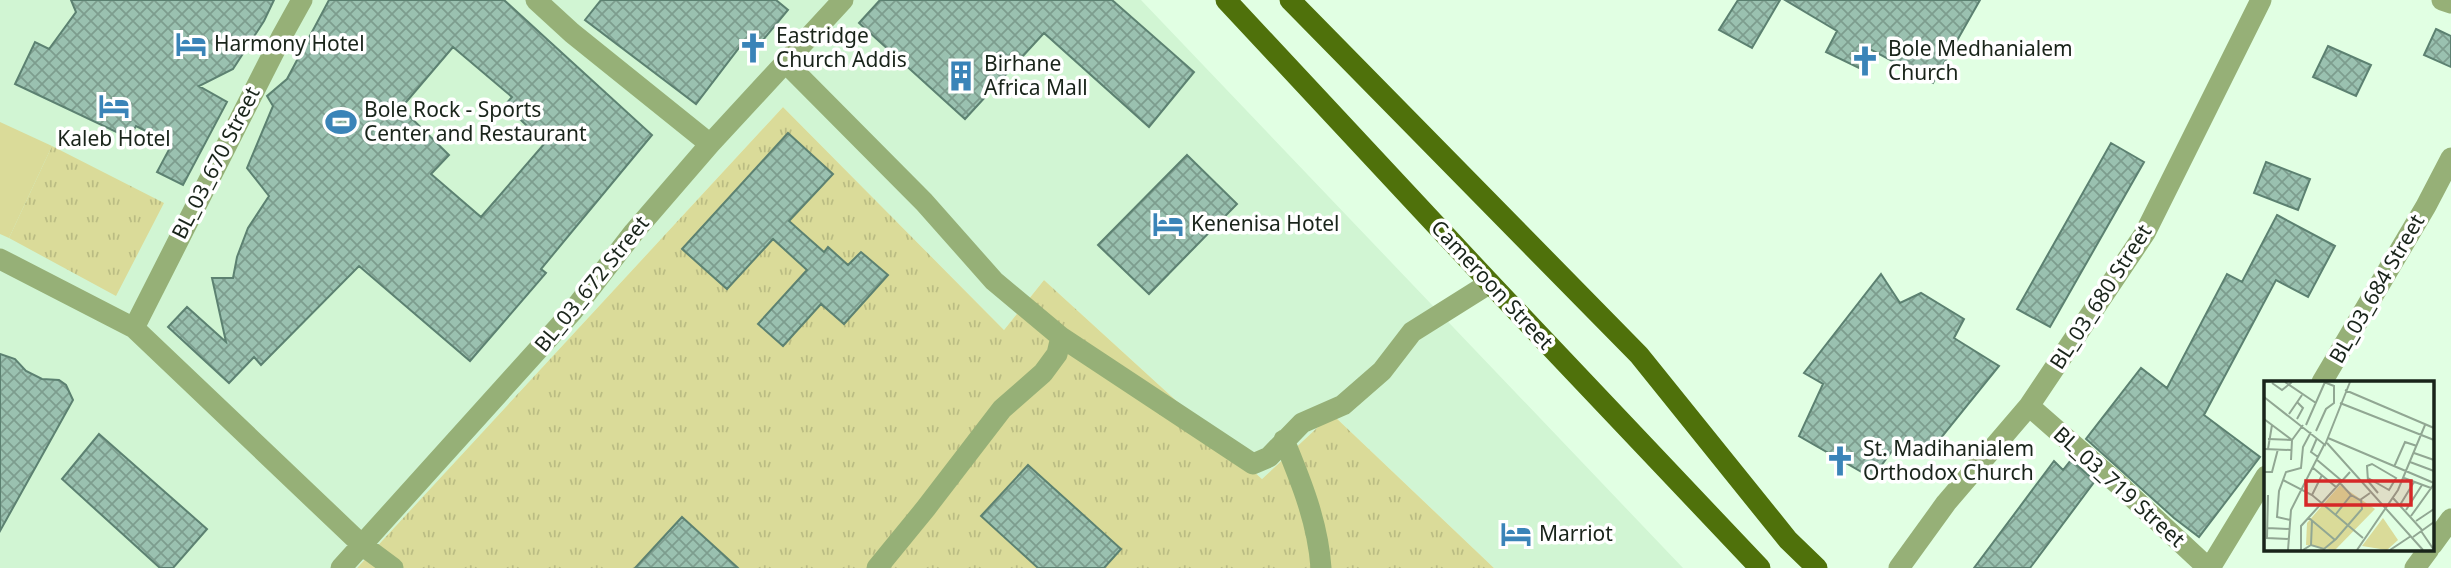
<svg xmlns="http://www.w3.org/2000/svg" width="2451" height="568" font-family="'Noto Sans',sans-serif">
  <defs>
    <pattern id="grass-tufts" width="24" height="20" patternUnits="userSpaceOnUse" patternTransform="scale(1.75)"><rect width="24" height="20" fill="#dadb99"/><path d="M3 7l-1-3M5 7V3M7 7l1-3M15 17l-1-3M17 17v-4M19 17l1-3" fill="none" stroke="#babc83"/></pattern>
    <pattern id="building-cross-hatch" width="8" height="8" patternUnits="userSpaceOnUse" patternTransform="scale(1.75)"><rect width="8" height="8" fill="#9ac1b0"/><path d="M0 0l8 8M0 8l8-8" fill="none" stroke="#7d9d8e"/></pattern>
  </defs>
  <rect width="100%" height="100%" fill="#e1ffe3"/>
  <!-- built -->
  <path fill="#d1f5d3" d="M0,0H1141L1683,568H1494L1332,414L1262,479L1044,280L1004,330L783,107L357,568H0Z"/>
  <!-- grass -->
  <path fill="url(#grass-tufts)" d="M783,107L1004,330L1044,280L1262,479L1332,414L1494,568H357Z
    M52,146L164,203L116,296L9,238Z"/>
  <!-- park -->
  <path fill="#dadb99" d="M0,122L52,146L9,238L0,234Z"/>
  <!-- building -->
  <path fill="url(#building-cross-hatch)" stroke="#5c8171" stroke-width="2" fill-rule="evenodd" d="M71,0H274L264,21L233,69L199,86L227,102L183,185L157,172L172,144L136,126L129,138L15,84L35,42L49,49L76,12Z
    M329,0H504L652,135L541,269L546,273L470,361L359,266L261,365L254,357L229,383L168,327L187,307L226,342L212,278H233L237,257L248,228L269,196L247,168L273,106L267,96L287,79ZM453,47L512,97L505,105L545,143L481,217L431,174L449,155L401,108Z
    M601,0H776L788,10L753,52L742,44L696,104L585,20Z
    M880,0H1112L1194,72L1149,127L1044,33L965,119L859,23Z
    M1738,0H1780L1752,48L1719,30Z
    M1785,0H1980L1933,83L1870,49L1859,68L1826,52L1837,31Z
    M2436,29L2451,36V67L2424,55Z
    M2328,46L2371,65L2356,96L2313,77Z
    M788,133L833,174L789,221L824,252L828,247L848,265L861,252L888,275L844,324L821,304L783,346L758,324L807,270L773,239L727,289L682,249Z
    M2111,143L2144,162L2050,327L2017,309Z
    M1187,155L1237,204L1149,294L1098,245Z
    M2266,162L2310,179L2298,210L2254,193Z
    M2277,215L2335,246L2308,297L2276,280L2204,415L2260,457L2199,537L2174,518L2086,439L2141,368L2167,388L2227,274L2242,282Z
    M1881,274L1900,303L1921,293L1964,319L1954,338L1999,366L1928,454L1895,447L1872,478L1799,436L1823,384L1804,373Z
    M0,354L15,359L26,371L42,379L59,380L66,385L73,400L0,531Z
    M99,434L207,529L173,568H160L62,479Z
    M2071,460L2095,481L2030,568H1974L2054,461L2063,470Z
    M1028,465L1121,549L1104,568H1038L981,516Z
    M682,517L738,568H635Z"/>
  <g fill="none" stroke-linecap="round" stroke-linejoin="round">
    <!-- street -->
    <path stroke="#96b077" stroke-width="21" d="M536,0L572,33L710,144
      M2442,0L2451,3
      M786,63L924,202L994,281L1061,337L1057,354L1043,373L1002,409L926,508L877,568
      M0,259L134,328L362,545L393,568
      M134,328L282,36L302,0
      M1061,337L1253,464L1269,457L1302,423L1343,405L1382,371L1412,332L1490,283
      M2322,382L2426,206L2451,158
      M2029,406L2118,484L2208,568
      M1284,440C1301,481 1318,523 1321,568
      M2432,545L2451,519
      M341,568L572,312L634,232L710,144L843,0
      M1899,568L1946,503L2029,406L2145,233L2261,0
      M2210,568L2266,476
      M2415,568L2429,549"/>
    <!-- primary -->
    <path stroke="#4f710b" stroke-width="21" d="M1226,0L1490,283L1760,568
      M1290,0L1639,355L1788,540L1817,568"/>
  </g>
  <!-- icons -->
  <defs>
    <g id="hotel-bare" transform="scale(2.415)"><path d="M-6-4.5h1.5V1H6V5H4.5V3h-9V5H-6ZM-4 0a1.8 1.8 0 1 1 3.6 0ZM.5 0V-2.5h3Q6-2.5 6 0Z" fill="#3a84b8" stroke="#fff" stroke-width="2.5" paint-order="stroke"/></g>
    <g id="church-bare" transform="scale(2.415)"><path d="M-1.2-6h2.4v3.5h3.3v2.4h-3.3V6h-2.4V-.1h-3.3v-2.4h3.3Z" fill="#3a84b8" stroke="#fff" stroke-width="2.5" paint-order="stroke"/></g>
    <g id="building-bare" transform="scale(2.415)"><path d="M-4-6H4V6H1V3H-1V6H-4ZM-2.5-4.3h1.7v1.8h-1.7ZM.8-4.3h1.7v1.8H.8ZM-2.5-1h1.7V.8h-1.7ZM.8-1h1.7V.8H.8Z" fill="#3a84b8" stroke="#fff" stroke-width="2.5" paint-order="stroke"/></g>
    <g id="stadium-bare" transform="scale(2.415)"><path d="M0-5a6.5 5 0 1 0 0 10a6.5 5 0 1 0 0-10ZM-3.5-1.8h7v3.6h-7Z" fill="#3a84b8" stroke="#fff" stroke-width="2.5" paint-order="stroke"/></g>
  </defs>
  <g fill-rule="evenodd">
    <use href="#hotel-bare" x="191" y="44"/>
    <use href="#church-bare" x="753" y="48"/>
    <use href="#church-bare" x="1865" y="61"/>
    <use href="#building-bare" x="961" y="76"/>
    <use href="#hotel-bare" x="114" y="106"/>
    <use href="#stadium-bare" x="341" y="122"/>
    <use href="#hotel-bare" x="1168" y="224"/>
    <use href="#church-bare" x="1840" y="461"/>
    <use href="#hotel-bare" x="1516" y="534"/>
  </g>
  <g text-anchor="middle" stroke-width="7" stroke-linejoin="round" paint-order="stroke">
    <!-- poi labels -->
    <g font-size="21" fill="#19241a" stroke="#fff" text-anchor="start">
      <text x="776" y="43">Eastridge<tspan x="776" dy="24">Church Addis</tspan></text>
      <text x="214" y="51">Harmony Hotel</text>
      <text x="1888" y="56">Bole Medhanialem<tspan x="1888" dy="24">Church</tspan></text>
      <text x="984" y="71">Birhane<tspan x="984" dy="24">Africa Mall</tspan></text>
      <text x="364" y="117">Bole Rock - Sports<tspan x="364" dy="24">Center and Restaurant</tspan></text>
      <text x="114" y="146" text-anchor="middle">Kaleb Hotel</text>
      <text x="1191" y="231">Kenenisa Hotel</text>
      <text x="1863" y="456">St. Madihanialem<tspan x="1863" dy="24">Orthodox Church</tspan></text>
      <text x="1539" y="541">Marriot</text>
    </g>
    <!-- street labels -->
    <g font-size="21" fill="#19241a" stroke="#fff">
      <text transform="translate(216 163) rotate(-63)" y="7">BL_03_670 Street</text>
      <text transform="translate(592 284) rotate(-51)" y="7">BL_03_672 Street</text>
      <text transform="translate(1492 285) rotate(47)" y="7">Cameroon Street</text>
      <text transform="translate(2377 289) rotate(-60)" y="7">BL_03_684 Street</text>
      <text transform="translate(2101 297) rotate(-57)" y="7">BL_03_680 Street</text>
      <text transform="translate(2119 487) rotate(42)" y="7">BL_03_719 Street</text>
    </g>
  </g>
  <!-- overview -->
  <g transform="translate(2264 381)">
    <rect width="170" height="170" fill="#e1ffe3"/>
    <path d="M76,104L111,128L71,169L42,164L43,142Z" fill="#dadb99"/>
    <path d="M119,137L134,159L123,169L98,165Z" fill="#dadb99"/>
    <path fill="none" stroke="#91a793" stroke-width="2" d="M21,1L52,22M8,2L18,9L28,1M81,9L170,47M0,16L61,64L86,1M33,21L39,27L33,38M76,22L170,59M25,33L38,14M0,38L28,59M42,44L61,1M52,50L62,28L70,22V5L60,1M53,57L47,71L54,76M64,57L170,102M4,58L28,59M63,62L159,169M0,68L27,69M4,68L8,44M150,72L170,79M52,78L78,100M27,79L28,59L39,44M146,81L170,90M48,86L72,106M130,86L141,61L153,65M0,91H8L14,68M104,97L125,109L132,97L108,83L103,85L104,100L114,112M140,97L167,107M19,99L48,114L99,157M4,114L3,157L25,158M48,114L58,94M87,114L96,119L106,112M129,117L158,149M136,124L150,101M142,129L158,104M72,133L87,114L76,102M147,135L170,103M45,137L71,159M26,139L13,136L15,110L22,91L37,87L39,66L47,51M152,140L170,128M3,147L25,148M157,150L170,169M149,156L170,141M47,164L48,140M24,169L27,129L60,64M37,169V145L86,91M39,169L47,164L60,168L72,158L98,128L97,118M93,169L134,109L161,44M126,169L147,155"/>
    <path fill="#d62828" fill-opacity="0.15" stroke="#d62828" stroke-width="3.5" d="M42,100H147V124H42Z"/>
    <rect width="170" height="170" fill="none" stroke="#19241a" stroke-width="3.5"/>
  </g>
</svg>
